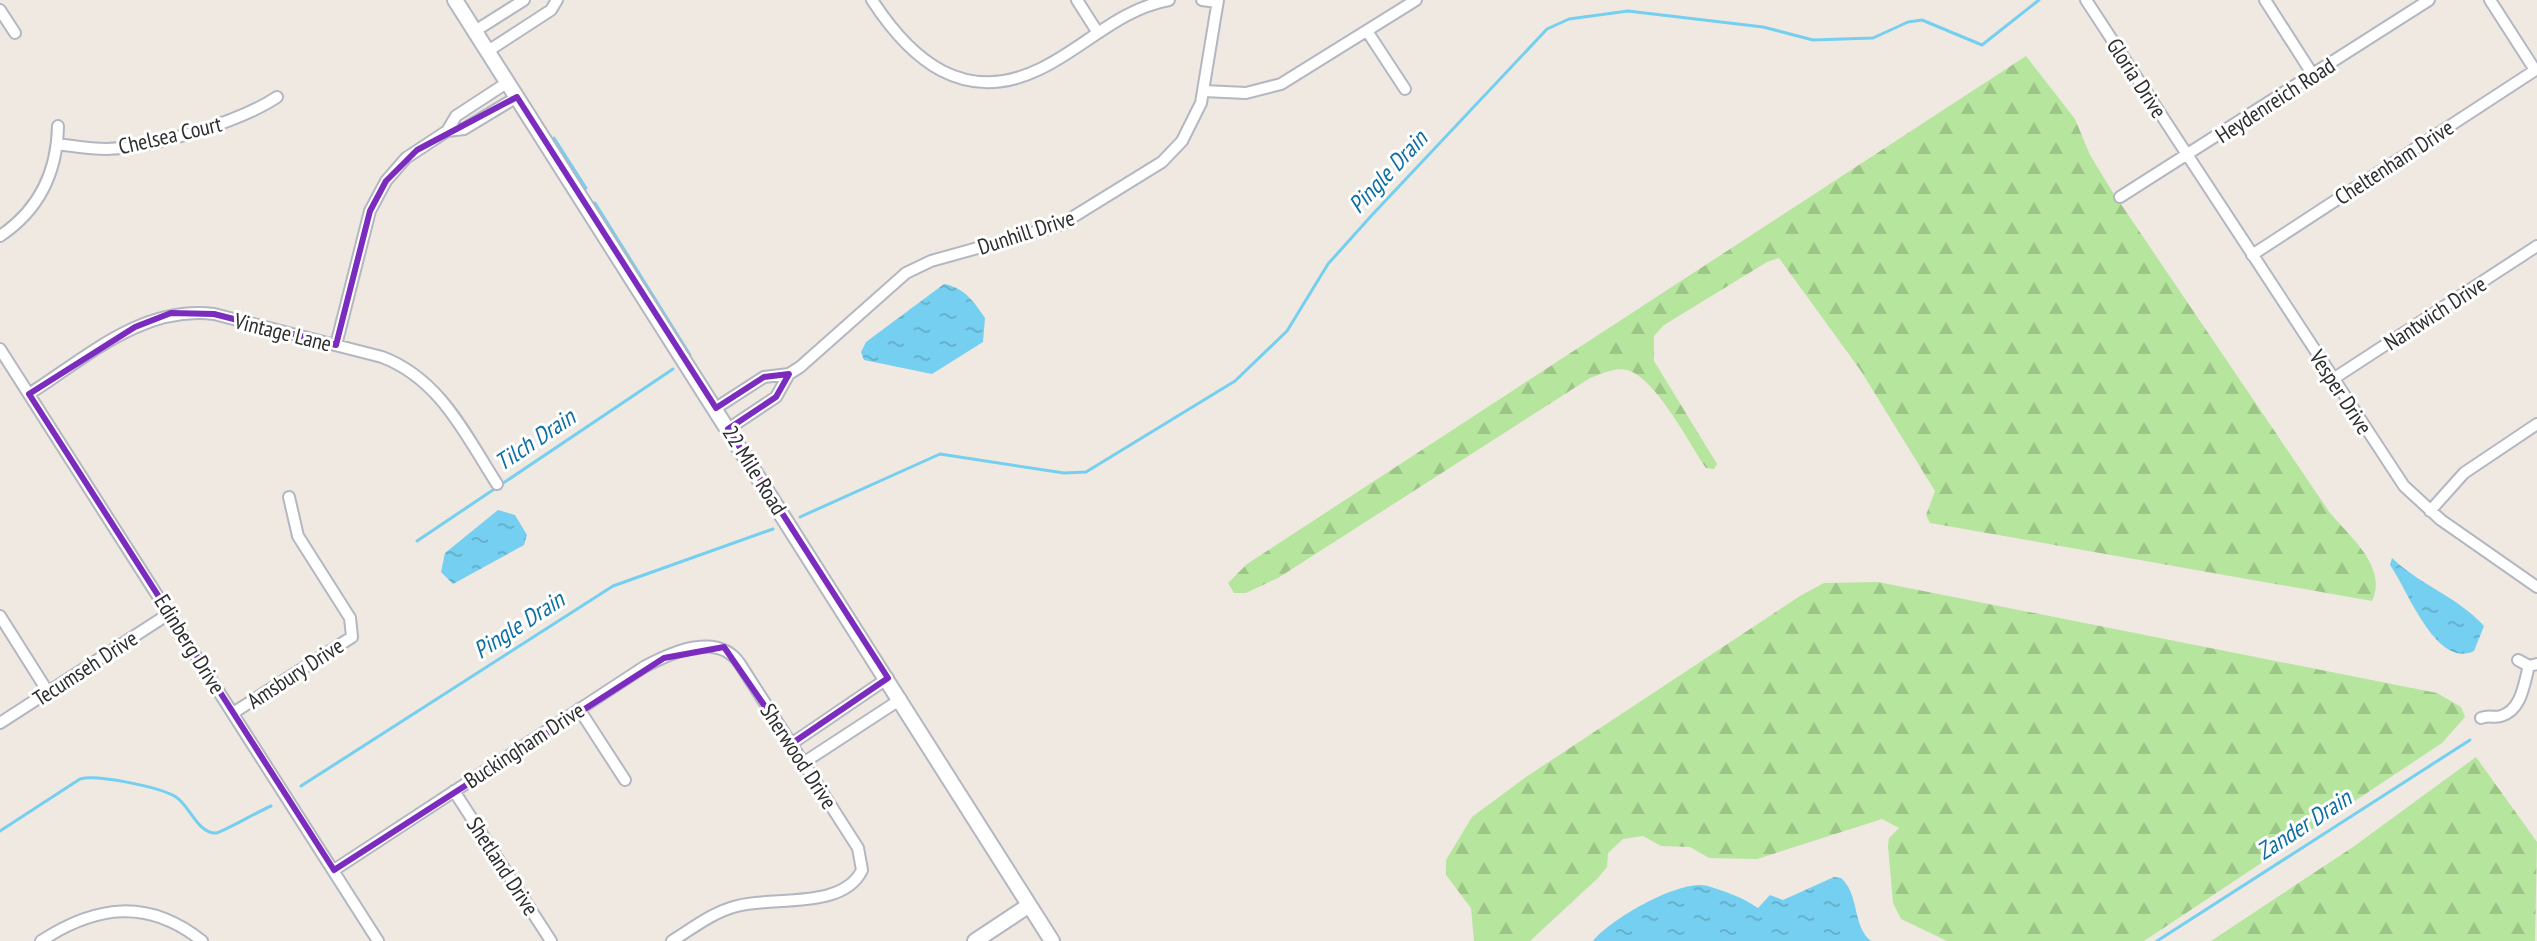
<svg xmlns="http://www.w3.org/2000/svg" width="2537" height="941" font-family="'PT Sans Narrow',sans-serif">
  <defs>
    <pattern id="forest-firs" width="22" height="20" patternUnits="userSpaceOnUse" patternTransform="scale(2)"><rect width="22" height="20" fill="#b6e59e"/><path d="M5 1l3.5 6h-7zM16 11l3.5 6h-7z" fill="#9dc588"/></pattern>
    <pattern id="water-ripples" width="26" height="14" patternUnits="userSpaceOnUse" patternTransform="scale(2)"><rect width="26" height="14" fill="#75cff0"/><path d="M2 4q2-2 4 0t4 0M15 11q2-2 4 0t4 0" fill="none" stroke="#66b2ce"/></pattern>
  </defs>
  <rect width="100%" height="100%" fill="#efe9e1"/>
  <!-- forest -->
  <path fill="url(#forest-firs)" d="M2026,56L2075,119L2090,155L2112,191L2330,513C2350,537 2388,567 2372,601L1930,523L1926,515L1935,491L1861,371L1779,258L1767,262L1664,325L1654,336V361L1717,464L1714,469L1706,468C1689,443 1655,377 1627,370C1615,367 1601,374 1590,378L1278,578L1246,593H1234L1228,583L1247,564Z
    M1878,582L2437,693L2461,707L2465,717L2442,743L2144,941H1947L1901,919L1893,903L1888,846L1889,838L1899,828L1882,819L1757,859L1709,858L1690,847L1661,846L1643,836L1623,839L1608,853L1607,867L1598,878L1530,941H1474L1471,908L1446,875V860L1472,817L1526,777L1800,596L1824,583Z
    M2476,757L2537,842L2535,941H2211L2353,847Z"/>
  <!-- water -->
  <path fill="url(#water-ripples)" d="M944,284C965,288 974,302 985,318L983,342L932,374L864,360L861,352L866,342Z
    M498,510L515,515L527,535L524,545L453,584L441,572L445,553Z
    M2392,558C2420,585 2458,597 2484,626L2474,651C2436,669 2408,590 2390,565Z
    M1834,877L1841,878C1860,895 1852,926 1871,941H1593C1609,920 1681,878 1708,886C1727,892 1742,897 1758,908L1770,895L1783,900Z"/>
  <g fill="none" stroke-linecap="round" stroke-linejoin="round">
    <!-- stream -->
    <path stroke="#75cff0" stroke-width="3" d="M554,138L586,188
      M595,203L690,355
      M800,517L940,454L1064,473L1086,472L1235,381L1287,331L1328,264L1372,215L1547,29L1569,19L1628,11L1763,27L1813,40L1873,38L1908,22L1922,20L1982,45L2039,0
      M417,541L673,369
      M301,786L613,586L773,529
      M0,831L80,779C96,774 160,787 176,797C189,805 198,834 216,833C221,833 261,810 271,806
      M2157,941L2470,740"/>
    <!-- street casing -->
    <g stroke="#b4b7c1" stroke-width="14">
      <path id="street" d="M872,0C911,60 964,106 1040,69C1084,48 1119,9 1169,0
        M1077,0L1098,33
        M1202,0L1217,2
        M2086,0L2404,486L2441,520L2537,587
        M2265,0L2313,75
        M2490,0L2535,70
        M0,10L15,33
        M475,31L524,0
        M1367,31L1405,89
        M488,51L551,10L557,0
        M1204,91L1246,93L1281,84L1416,0
        M447,131L464,129L517,97
        M57,144C74,146 90,149 107,149C154,147 238,123 277,97
        M2120,197L2429,0
        M0,236C39,210 57,173 58,126
        M2252,255L2537,69
        M336,345L370,211L386,181L406,158L447,131L456,116L508,82
        M0,349L378,941
        M2333,379L2537,246
        M29,394C86,358 142,305 214,314L382,357C440,379 465,434 497,484
        M716,408L764,377L789,374L800,367L906,273L931,261L1060,225L1162,162L1182,141L1201,103L1218,0
        M728,429L776,397L789,374
        M2430,511L2464,473L2537,424
        M0,616L48,692
        M2518,660L2529,666L2537,664
        M579,709L625,780
        M233,713L352,637L350,618L298,536L289,497
        M2481,718C2489,715 2493,718 2501,716C2522,710 2524,683 2529,666
        M0,723L170,613
        M791,744L888,678
        M803,763L901,699
        M454,791L551,941
        M334,870L644,667C672,652 718,631 740,664L858,848L862,870C843,910 773,896 737,906C713,912 693,928 672,941
        M41,941C96,905 148,898 202,941"/>
    </g>
    <!-- secondary casing -->
    <g stroke="#b4b7c1" stroke-width="18">
      <path id="secondary" d="M455,0L1052,941
        M975,941L1028,906"/>
    </g>
    <!-- street -->
    <use href="#street" stroke="#fff" stroke-width="10"/>
    <!-- secondary -->
    <use href="#secondary" stroke="#fff" stroke-width="14"/>
  </g>
  <!-- marked area -->
  <path fill="none" stroke="#7b2cbf" stroke-width="6" stroke-linejoin="round" d="M517,97L716,408L764,377L789,374L776,397L728,429L888,678L791,744L724,647L664,658L334,870L29,394L135,327L171,313L214,314L336,345L370,211L386,181L417,150Z"/>
  <g text-anchor="middle" stroke-width="6" stroke-linejoin="round" paint-order="stroke">
    <!-- street labels -->
    <g font-size="22" fill="#2e2e2e" stroke="#fff">
      <text transform="translate(2137 78) rotate(57)" y="8">Gloria Drive</text>
      <text transform="translate(2275 100) rotate(-33)" y="8">Heydenreich Road</text>
      <text transform="translate(170 135) rotate(-13)" y="8">Chelsea Court</text>
      <text transform="translate(2394 162) rotate(-33)" y="8">Cheltenham Drive</text>
      <text transform="translate(1026 232) rotate(-18)" y="8">Dunhill Drive</text>
      <text transform="translate(2435 313) rotate(-33)" y="8">Nantwich Drive</text>
      <text transform="translate(283 332) rotate(14)" y="8">Vintage Lane</text>
      <text transform="translate(2341 392) rotate(57)" y="8">Vesper Drive</text>
      <text transform="translate(755 470) rotate(58)" y="8">22 Mile Road</text>
      <text transform="translate(190 644) rotate(58)" y="8">Edinberg Drive</text>
      <text transform="translate(85 668) rotate(-33)" y="8">Tecumseh Drive</text>
      <text transform="translate(295 673) rotate(-33)" y="8">Amsbury Drive</text>
      <text transform="translate(524 745) rotate(-33)" y="8">Buckingham Drive</text>
      <text transform="translate(799 756) rotate(57)" y="8">Sherwood Drive</text>
      <text transform="translate(503 866) rotate(57)" y="8">Shetland Drive</text>
    </g>
    <!-- water labels -->
    <g font-size="24" font-style="italic" fill="#0d6fa3" stroke="#fff">
      <text transform="translate(1388 172) rotate(-47)" y="8">Pingle Drain</text>
      <text transform="translate(535 440) rotate(-34)" y="8">Tilch Drain</text>
      <text transform="translate(519 625) rotate(-33)" y="8">Pingle Drain</text>
      <text transform="translate(2304 825) rotate(-33)" y="8">Zander Drain</text>
    </g>
  </g>
</svg>
